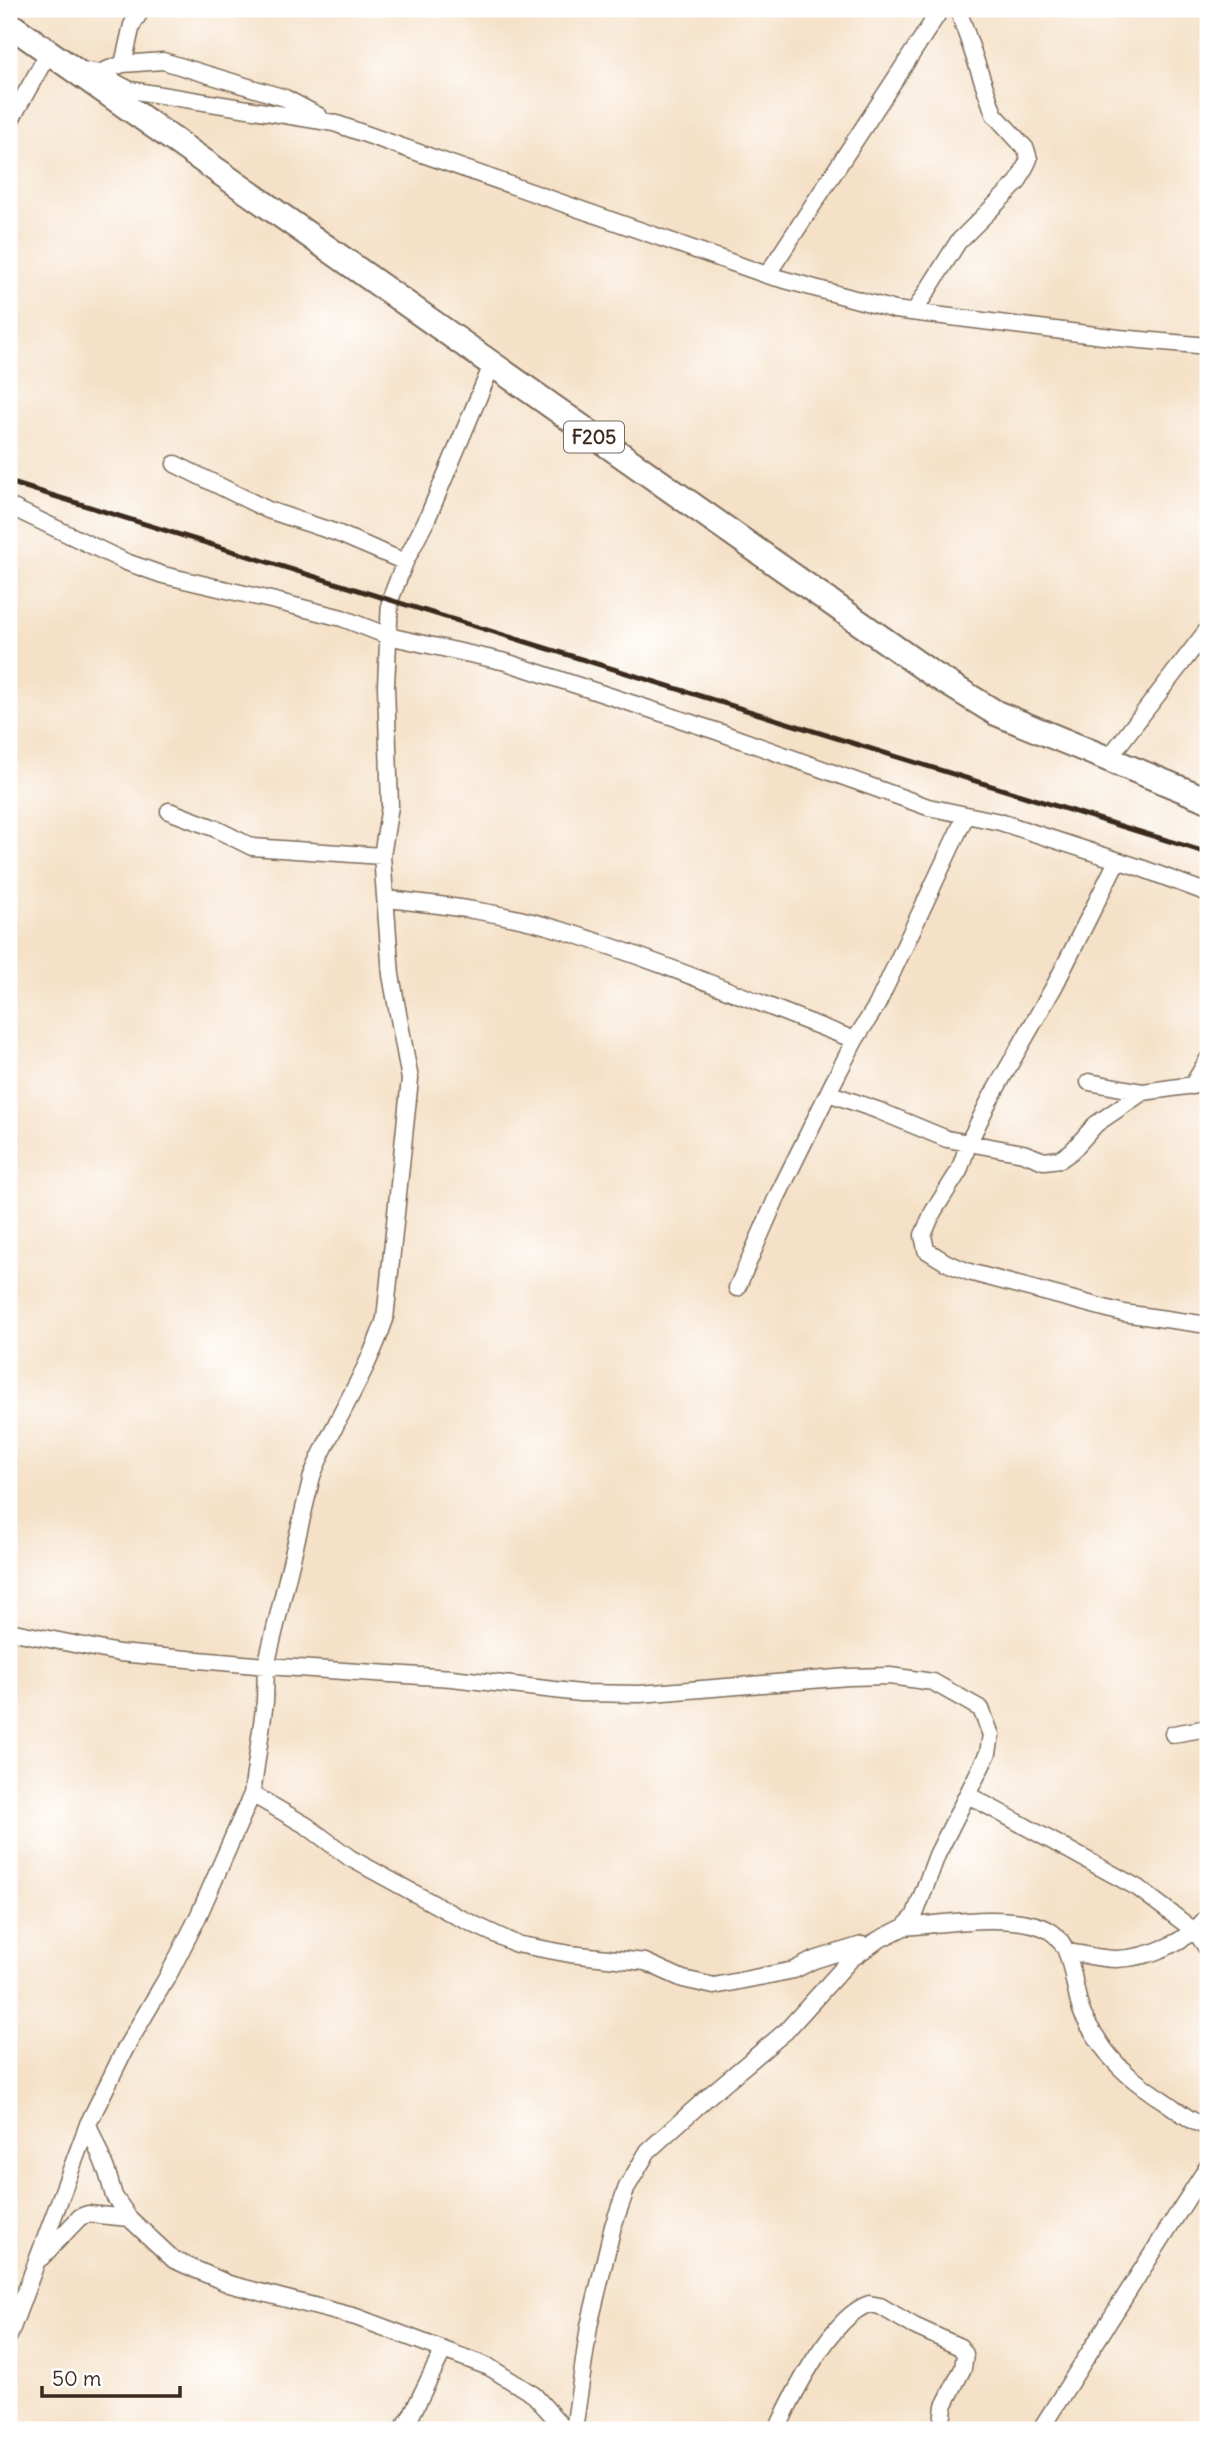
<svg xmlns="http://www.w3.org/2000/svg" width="1217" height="2439" font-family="Delius,sans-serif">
  <rect width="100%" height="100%" fill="#fff"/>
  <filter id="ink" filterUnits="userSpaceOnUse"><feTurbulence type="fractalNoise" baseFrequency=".0143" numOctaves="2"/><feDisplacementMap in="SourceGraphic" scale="14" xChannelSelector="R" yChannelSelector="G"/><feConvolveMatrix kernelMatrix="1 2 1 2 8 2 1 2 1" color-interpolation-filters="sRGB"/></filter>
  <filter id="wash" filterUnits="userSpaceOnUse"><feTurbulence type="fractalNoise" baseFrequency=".00686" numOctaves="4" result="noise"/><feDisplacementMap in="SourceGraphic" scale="28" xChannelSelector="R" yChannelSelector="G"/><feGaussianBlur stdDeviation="1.57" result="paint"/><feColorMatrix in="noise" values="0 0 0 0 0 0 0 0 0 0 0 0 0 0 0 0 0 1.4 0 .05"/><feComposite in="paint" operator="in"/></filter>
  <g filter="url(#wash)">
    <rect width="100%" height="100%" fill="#f5e1c7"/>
  </g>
  <g filter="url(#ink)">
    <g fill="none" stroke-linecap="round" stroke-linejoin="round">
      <!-- street casing -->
      <g stroke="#7c6a59" stroke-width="19">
        <path id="street" d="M123,64L132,25L142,9
          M89,71L98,73L130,90L334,123L767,275L895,310L1119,338L1208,346
          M98,73L123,64L163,61L285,98L319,116
          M9,123L49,52
          M767,275L941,9
          M914,312L958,242L1018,182L1029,159L1026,149L994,114L958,9
          M175,464L268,510L337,533L405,562
          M9,506L126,562L163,575L275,601L342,618L388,636L506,662L719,732L928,807L1000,822L1141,868L1208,893
          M1108,759L1208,629
          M169,811L214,828L252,847L382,856
          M1117,861L1055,985L989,1101L969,1142L959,1171L933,1212L923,1235L926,1250L947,1263L969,1272L1123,1313L1208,1325
          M386,899C445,905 507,913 564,931C663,962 758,1003 855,1040
          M1089,1082L1143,1092
          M1192,1086L1208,1059
          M828,1093L877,1110L947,1139L1023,1153L1044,1161L1061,1159L1072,1151L1096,1124L1143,1092L1208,1083
          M737,1288L776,1199L833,1083L855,1040L877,1005L966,815
          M9,1631L119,1653L266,1666L452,1678L580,1693L640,1694L848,1677L890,1676L933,1682L981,1709L991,1735L988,1753L937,1855L914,1917L904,1927L878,1940L851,1959L786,2031L711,2094L648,2151L627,2187L613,2226L589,2326L574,2430
          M1173,1734L1208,1728
          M252,1794L307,1826L350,1858L456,1916L516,1944L570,1954L645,1962L683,1979L714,1986L794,1970L814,1960L862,1945
          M968,1795L1138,1888L1196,1932L1208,1950
          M904,1927C945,1924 1002,1913 1042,1927C1077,1940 1070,1986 1083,2015C1087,2023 1092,2031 1097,2038C1114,2067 1139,2085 1167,2103C1179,2111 1193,2124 1208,2126
          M1067,1952C1083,1954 1101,1959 1116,1959C1150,1958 1187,1942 1208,1916
          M88,2124L107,2172L114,2196L129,2218L174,2260L229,2284L356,2317L489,2367L534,2395L560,2424L563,2430
          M41,2258L80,2217L88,2214L129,2218
          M9,2336L88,2124L125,2049L169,1974L197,1919L252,1794L265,1702L266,1666L312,1476C333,1422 367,1374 385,1319L410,1079L391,975L382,856L390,806L386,686L390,600L405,562L427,519L492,365
          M401,2430L409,2420L443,2351
          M777,2430C792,2396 832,2316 869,2304L880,2306L914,2326L960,2347L965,2354L963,2368L944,2406L941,2430
          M1040,2430L1208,2166"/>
      </g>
      <!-- primary casing -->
      <g stroke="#7c6a59" stroke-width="28">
        <path id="primary" d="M9,24L931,673L996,713L1208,800"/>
      </g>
      <!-- street -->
      <use href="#street" stroke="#fff" stroke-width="16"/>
      <!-- primary -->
      <use href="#primary" stroke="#fff" stroke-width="24"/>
      <!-- rail -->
      <path stroke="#3b2a1e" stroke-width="5" d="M9,482L1208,853"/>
    </g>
  </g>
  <g text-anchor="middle" stroke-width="5" stroke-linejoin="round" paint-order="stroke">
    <!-- shield labels -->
    <rect fill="#fff" stroke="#766a62" stroke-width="2" x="564" y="421.5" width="60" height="31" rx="5"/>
    <g font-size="19" font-weight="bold" fill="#3b2a1e">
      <text x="594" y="444">F205</text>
    </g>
  </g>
  <!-- margin -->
  <rect width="1217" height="2439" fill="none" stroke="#fff" stroke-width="35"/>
  <!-- scale -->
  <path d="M42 2386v10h138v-10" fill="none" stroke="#3b2a1e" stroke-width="3.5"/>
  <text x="52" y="2386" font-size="21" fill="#3b2a1e" stroke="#ffffff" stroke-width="5" paint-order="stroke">50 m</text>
</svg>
